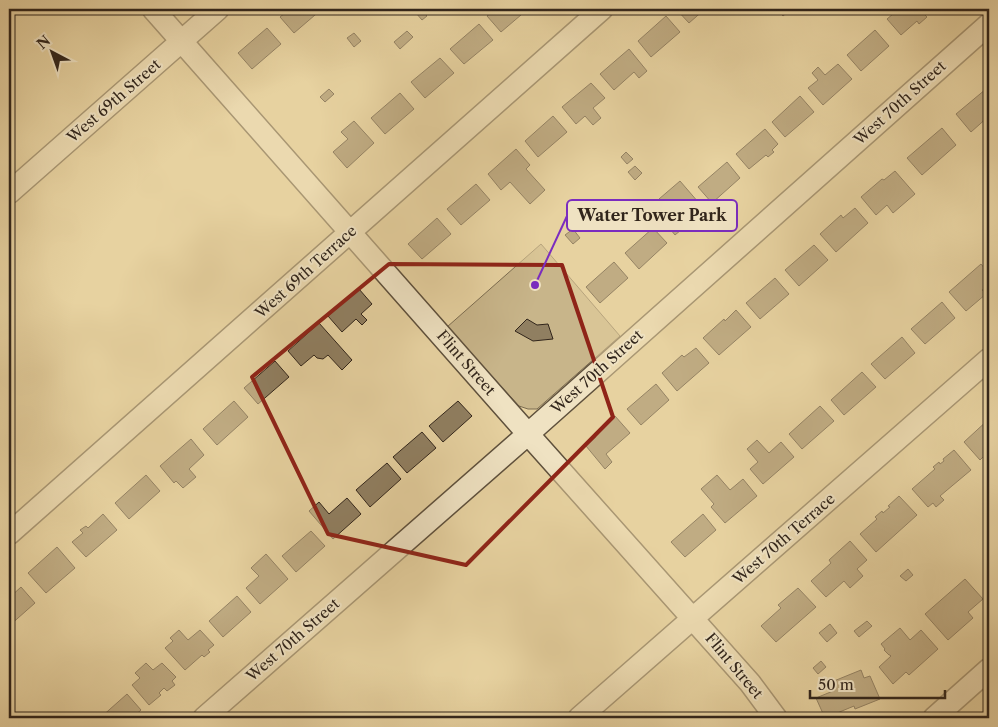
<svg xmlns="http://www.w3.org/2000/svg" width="998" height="727" font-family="'Libre Caslon Text',serif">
  <rect width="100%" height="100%" fill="#e7d2a1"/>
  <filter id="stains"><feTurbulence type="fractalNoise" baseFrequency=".004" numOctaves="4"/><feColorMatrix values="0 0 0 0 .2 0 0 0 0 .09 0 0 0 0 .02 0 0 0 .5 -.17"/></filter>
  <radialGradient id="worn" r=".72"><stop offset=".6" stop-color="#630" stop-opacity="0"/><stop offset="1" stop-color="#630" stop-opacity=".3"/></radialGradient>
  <!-- green -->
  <path fill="#c8b58a" stroke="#7c6d52" d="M541,244L620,336L537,409H528L519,406L447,327Z"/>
  <!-- building -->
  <path fill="#907f61" stroke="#31251b" d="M290,9H322L294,33L280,17Z
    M496,9H528L501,32L487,16Z
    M676,9H705L689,23Z
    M779,9H789L790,10L783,16L777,10Z
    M899,9H930V10L925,15L927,17L919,24L917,21L901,35L887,19Z
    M421,10L427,16L422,20L416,13Z
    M666,16L680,32L651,57L638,41Z
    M479,24L493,40L464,64L450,49Z
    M267,28L281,44L252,69L238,53Z
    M875,30L889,46L861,71L847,55Z
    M407,31L413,37L400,49L394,42Z
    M354,33L361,41L354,47L347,38Z
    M629,49L647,71L639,78L634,72L614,90L600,74Z
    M440,58L454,73L425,98L411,82Z
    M838,64L852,79L823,105L808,88L818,80L812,73L818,67L825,75Z
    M591,83L605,98L593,108L601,118L593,125L585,116L576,124L562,107Z
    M329,89L334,94L325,102L320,97Z
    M986,89L989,93V116L971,132L956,114Z
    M400,93L414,109L385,134L371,118Z
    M800,96L814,112L785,137L772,122Z
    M553,116L567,132L538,157L525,141Z
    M354,121L374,143L347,168L333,152L348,139L341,132Z
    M942,128L956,145L922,175L907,158Z
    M765,129L778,144L772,150L774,152L768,157L766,155L749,169L736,154Z
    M516,149L530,165L526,169L545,190L530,204L510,182L501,190L488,174Z
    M626,152L633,159L627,164L621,157Z
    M727,162L740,178L712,203L698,187Z
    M635,166L642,173L635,180L628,172Z
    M895,171L915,194L893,213L887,205L876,215L861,197L882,179L884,180Z
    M680,181L705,210L675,235L662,219L670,212L659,199Z
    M476,184L490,200L461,225L447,209Z
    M855,208L868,223L836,252L820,234L841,215L843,218Z
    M437,218L451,234L422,259L408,244Z
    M653,228L667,243L639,269L625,253Z
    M573,229L580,238L573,244L565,235Z
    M814,245L828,260L799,286L785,270Z
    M614,262L628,278L600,303L586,287Z
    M981,264L989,274V284L982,290L986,294L966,311L949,292Z
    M775,278L789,294L760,319L746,303Z
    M359,289L372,304L361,314L367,320L362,325L356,319L342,332L328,316Z
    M942,302L955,318L925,344L911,329Z
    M736,310L751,327L719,355L703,338L724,319L725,321Z
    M527,319L537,325L548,324L553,339L533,341L515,331Z
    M319,323L352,360L342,370L328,355L323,359L317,358L314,355L301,366L288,351Z
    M902,337L915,353L885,379L871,364Z
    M696,348L709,363L677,391L662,373L682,355L684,357Z
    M275,361L289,377L258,404L244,388Z
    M862,372L876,387L844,415L831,400Z
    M656,384L669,400L641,425L627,409Z
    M234,401L248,417L217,445L203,429Z
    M458,401L472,416L443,442L429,426Z
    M820,406L834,421L802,449L789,434Z
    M615,416L630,433L606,454L612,462L605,469L586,446L596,437L594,434Z
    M989,419V451L980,460L964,442Z
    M422,432L436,448L407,473L393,457Z
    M191,439L204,455L189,469L196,477L183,488L176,481L174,483L160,466Z
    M757,440L769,453L781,442L794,457L763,484L750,469L758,462L747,449Z
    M954,450L971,470L940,496L944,500L936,507L933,503L928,507L912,489L935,469L933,467L939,462L940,464L944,461L943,459Z
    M387,463L401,479L370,507L356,490Z
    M146,475L160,491L129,519L115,503Z
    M717,475L730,490L743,479L757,496L725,523L711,507L714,504L701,489Z
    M899,496L917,515L876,552L860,534L877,519L875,517L882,511L883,513L890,507L888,506Z
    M347,498L361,514L333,539L309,511L319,502L329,514Z
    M103,514L117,530L86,557L72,542L83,533L80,530L86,526L88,528Z
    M703,514L716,530L685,557L671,542Z
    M311,531L325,546L296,572L282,556Z
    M850,541L867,560L857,569L863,576L850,588L844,581L826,597L811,581L831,563L829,560Z
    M57,547L75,568L46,593L28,573Z
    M266,554L288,579L260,604L246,588L259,576L251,568Z
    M908,569L913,575L906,581L900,576Z
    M965,579L983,599L968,612L973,618L948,640L925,614Z
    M21,587L35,603L9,626V598Z
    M798,588L816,607L776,642L761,626L781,608L778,605Z
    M237,596L251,612L223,637L209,621Z
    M867,621L872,626L859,637L854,631Z
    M830,624L837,633L827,642L819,633Z
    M900,628L910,640L921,630L938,649L909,675L906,672L893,684L879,667L891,656L890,655H889L884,650L885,649L881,644Z
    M179,630L188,640L200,630L214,645L208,650L210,652L204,657L202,655L185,670L165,648L173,641L170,638Z
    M821,661L826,667L818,674L813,668Z
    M146,663L153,670L162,663L176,677L172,681L175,685L167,691L164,688L159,693L161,695L149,705L132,685L140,678L135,673Z
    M861,670L864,678L870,676L880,699L855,709L854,706L825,718L816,698L833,691L829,683Z
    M127,694L141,710L132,718H100Z"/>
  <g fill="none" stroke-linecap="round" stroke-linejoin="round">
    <!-- minor casing -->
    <g stroke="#5e503c" stroke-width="24">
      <path id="minor" d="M153,9L528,434L750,683L776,718
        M9,193L218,9
        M9,534L602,9
        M204,718L528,434L989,24
        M579,718L989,359
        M934,718L989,669"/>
    </g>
    <!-- minor -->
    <use href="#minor" stroke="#efe2c2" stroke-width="21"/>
  </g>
  <!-- marked area -->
  <path d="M0 0H998V727H0ZM389,264L562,265L613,417L466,565L328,534L252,377Z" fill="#e7d2a1" fill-opacity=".55" fill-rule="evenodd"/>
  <path fill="none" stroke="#8f2418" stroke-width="4" stroke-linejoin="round" d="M389,264L562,265L613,417L466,565L328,534L252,377Z"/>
  <g text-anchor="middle" stroke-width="4" stroke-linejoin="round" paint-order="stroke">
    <!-- street labels -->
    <g font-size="15" fill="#31251b" stroke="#efe2c2">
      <text transform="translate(114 101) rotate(-41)" y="5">West 69th Street</text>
      <text transform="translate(900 103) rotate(-42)" y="5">West 70th Street</text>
      <text transform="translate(306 272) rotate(-42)" y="5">West 69th Terrace</text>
      <text transform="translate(466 363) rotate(49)" y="5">Flint Street</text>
      <text transform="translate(597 372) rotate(-42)" y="5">West 70th Street</text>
      <text transform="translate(784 539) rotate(-41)" y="5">West 70th Terrace</text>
      <text transform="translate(293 640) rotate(-41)" y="5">West 70th Street</text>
      <text transform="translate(734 666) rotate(50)" y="5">Flint Street</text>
    </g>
  </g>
  <!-- callouts -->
  <path fill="none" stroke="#7b2cbf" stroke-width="2" d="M535 285L567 216"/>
  <circle fill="#7b2cbf" stroke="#efe2c2" stroke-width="2" cx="535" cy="285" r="5"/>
  <rect fill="#efe2c2" stroke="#7b2cbf" stroke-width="2" x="567" y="200" width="170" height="31" rx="5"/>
  <g font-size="16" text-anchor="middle" font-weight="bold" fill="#31251b">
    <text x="652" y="221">Water Tower Park</text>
  </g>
  <!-- margin -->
  <rect width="998" height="727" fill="none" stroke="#e7d2a1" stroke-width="30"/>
  <rect x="10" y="10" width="978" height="707" fill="none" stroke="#31251b" stroke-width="2.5"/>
  <rect x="15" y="15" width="968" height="697" fill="none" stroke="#31251b"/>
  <!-- north arrow -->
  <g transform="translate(52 52) rotate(319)" stroke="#efe2c2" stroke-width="4" paint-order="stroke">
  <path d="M0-4L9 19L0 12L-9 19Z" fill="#31251b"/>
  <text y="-8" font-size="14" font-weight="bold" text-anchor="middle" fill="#31251b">N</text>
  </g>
  <!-- scale -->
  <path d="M810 690v8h135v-8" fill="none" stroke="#31251b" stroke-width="2.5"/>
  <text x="818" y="690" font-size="15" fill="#31251b" stroke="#efe2c2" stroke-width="4" paint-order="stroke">50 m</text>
  <rect width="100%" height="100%" filter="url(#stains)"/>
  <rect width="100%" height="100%" fill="url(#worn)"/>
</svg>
